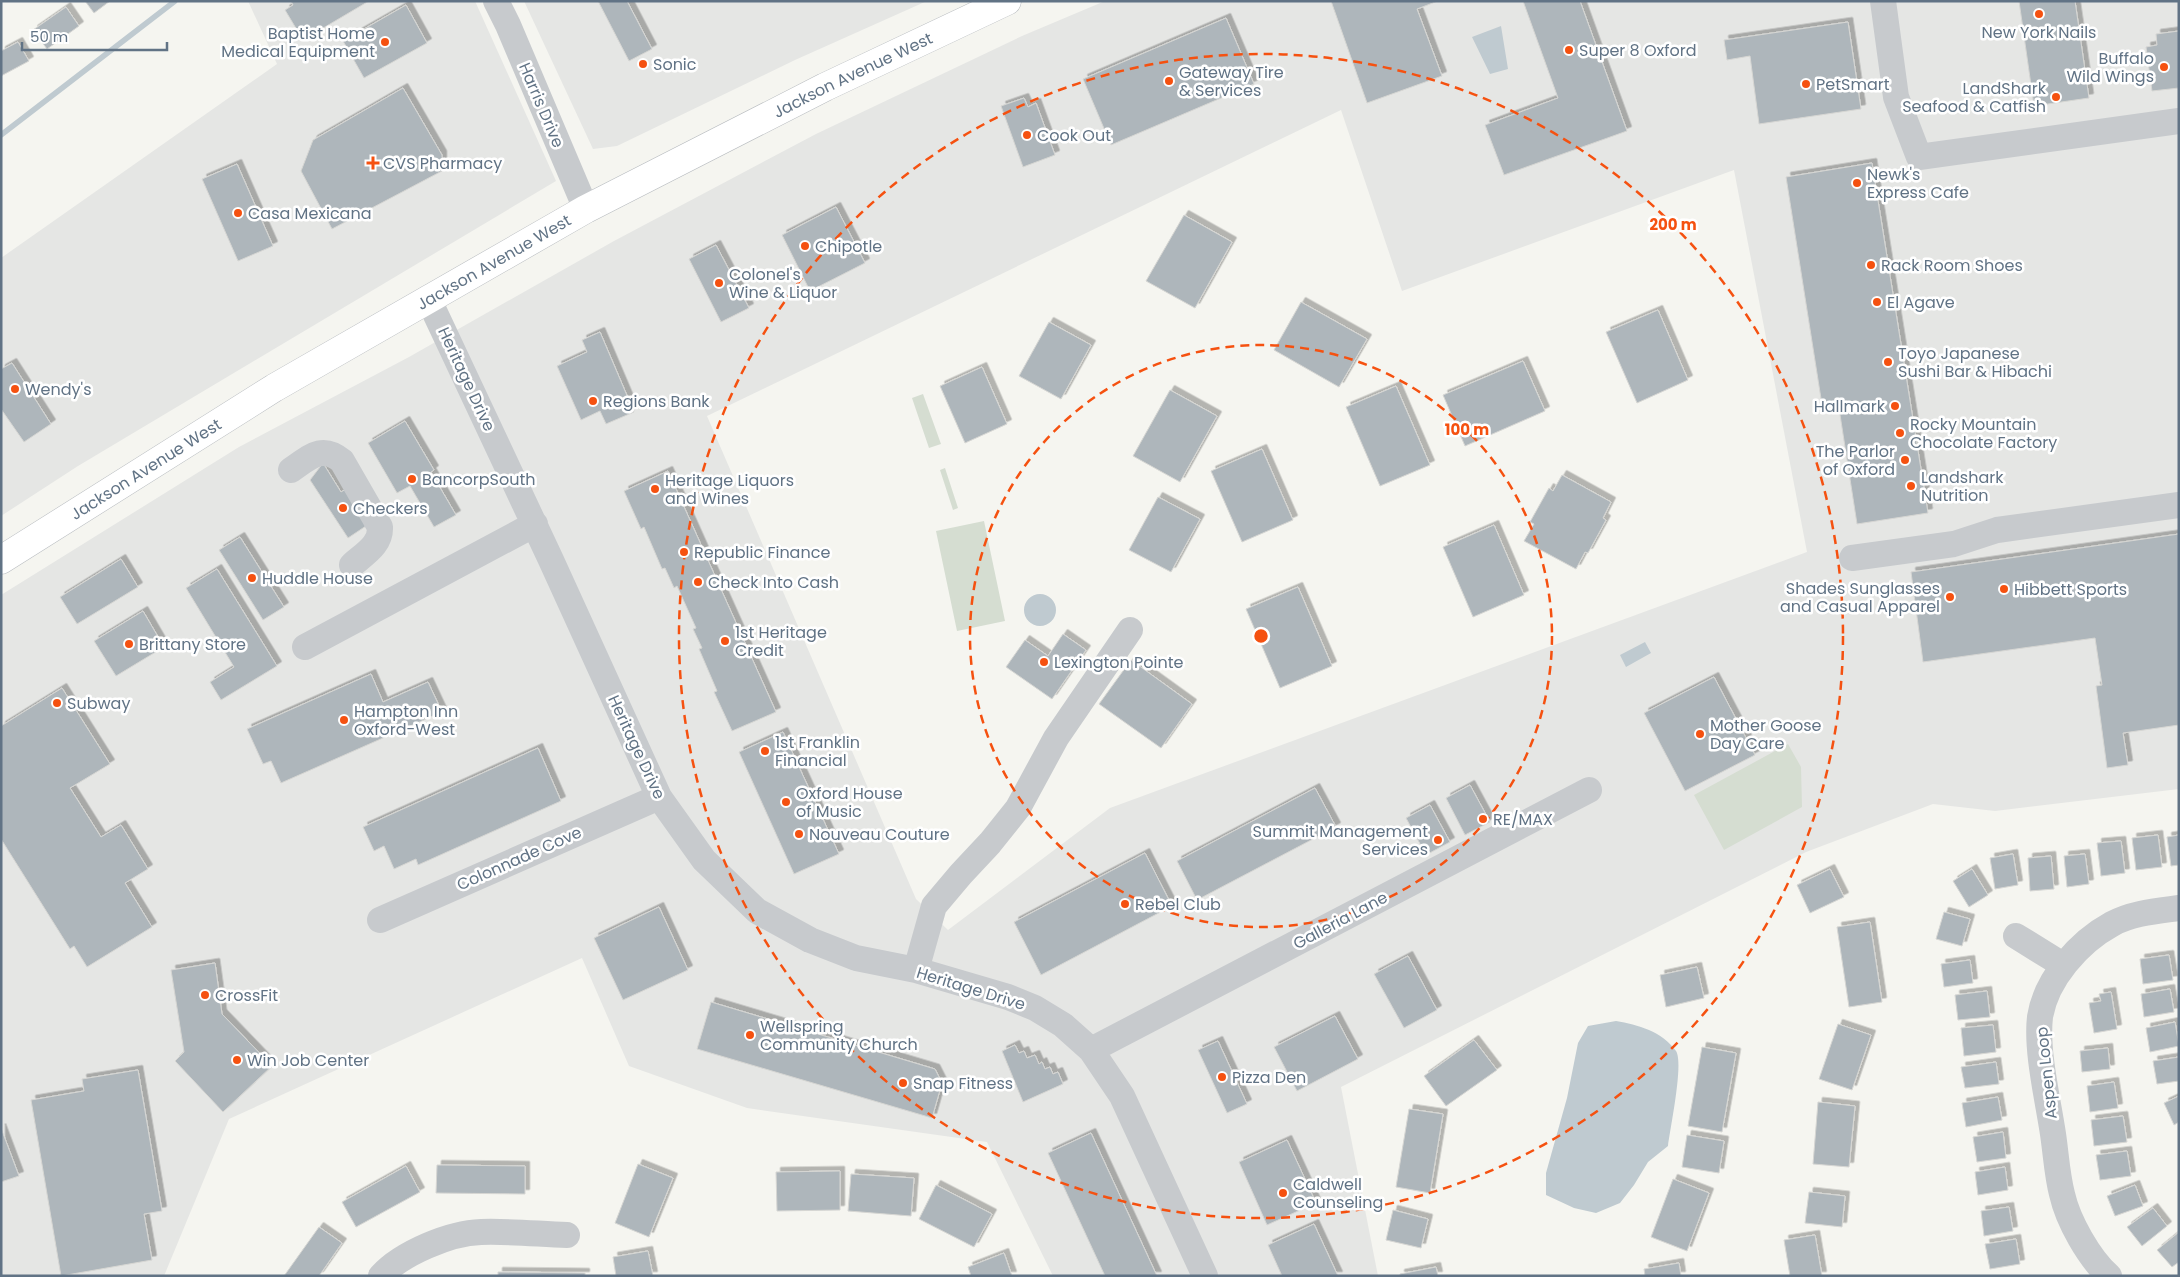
<svg xmlns="http://www.w3.org/2000/svg" width="2180" height="1277" font-family="Poppins,sans-serif">
  <defs>
    <filter id="shadow"><feDropShadow dx="4.5" dy="-4.5" stdDeviation="0" flood-color="#0004"/></filter>
  </defs>
  <rect width="100%" height="100%" fill="#f5f5f0"/>
  <!-- built -->
  <path fill="#e5e6e4" fill-rule="evenodd" d="M248,1H475L556,181L78,466L1,516V258L277,64Z
    M524,1H927L795,60L617,146L593,149Z
    M1105,1H2179V789L1995,811L1933,804L1806,852L1341,1087L1378,1276H1053L987,1142L747,1108L629,1066L582,958L229,1119L164,1276H1V595L239,447L409,357L614,241L816,134L1022,36ZM1341,110L1402,291L1734,170L1807,552L1110,808L948,930L916,899L707,416Z"/>
  <!-- green -->
  <path fill="#d5ddd1" d="M923,394L941,444L929,448L912,398Z
    M945,468L958,508L953,510L940,470Z
    M984,521L1005,621L957,631L936,531Z
    M1788,744L1801,767L1802,807L1724,850L1694,795Z"/>
  <!-- water -->
  <path fill="#bfcad0" d="M1501,26L1508,69L1490,74L1472,37Z
    M1024 610a16 16 0 1 1 32 0a16 16 0 1 1-32 0Z
    M1645,642L1651,653L1626,667L1620,655Z
    M1616,1021C1638,1025 1662,1031 1676,1051C1684,1063 1670,1129 1668,1146L1648,1162L1634,1185L1620,1203L1596,1213L1574,1208L1546,1195V1173L1567,1098L1578,1043L1588,1026Z"/>
  <g fill="none" stroke-linecap="round" stroke-linejoin="round">
    <!-- stream -->
    <path stroke="#bfcad0" stroke-width="5.5" d="M1,135L175,1"/>
  </g>
  <!-- building -->
  <path fill="#aeb6bb" stroke="#d6d6d3" filter="url(#shadow)" d="M85,1H110L94,13Z
    M291,1H369L303,40L285,10L293,5Z
    M598,1H627L652,49L629,61Z
    M1331,1H1438L1417,9L1442,76L1367,103Z
    M1523,1H1580L1627,131L1504,175L1485,125L1558,98Z
    M2019,1H2075L2089,98L2034,106Z
    M406,5L427,43L364,78L343,41Z
    M66,7L79,26L47,49L33,30Z
    M1226,18L1254,84L1111,145L1083,79Z
    M1848,22L1861,109L1759,124L1750,56L1727,60L1724,40Z
    M2179,31V88L2152,91L2146,47L2157,45L2156,34Z
    M18,42L29,61L1,76V51Z
    M403,88L442,155V171L332,229L301,171L313,140Z
    M1024,98L1028,107L1036,103L1055,155L1023,167L1001,106Z
    M1872,163L1928,513L1857,524L1838,402L1822,405L1786,177Z
    M237,164L273,246L238,261L202,179Z
    M836,207L865,263L810,291L782,235Z
    M1184,215L1232,242L1195,308L1146,281Z
    M716,245L749,308L721,322L689,259Z
    M1301,302L1367,339L1339,387L1274,350Z
    M1658,310L1688,380L1637,403L1606,332Z
    M1049,322L1091,345L1061,399L1019,376Z
    M600,332L634,412L606,424L600,411L581,420L557,366L587,352L582,340Z
    M1523,361L1545,411L1465,446L1443,395Z
    M12,363L51,424L24,442L1,409V369Z
    M982,367L1007,424L965,443L940,386Z
    M1396,386L1430,465L1380,486L1346,407Z
    M1170,390L1217,416L1180,482L1133,456Z
    M405,421L434,470L431,472L456,515L434,527L410,486L397,493L368,443Z
    M1262,449L1293,520L1242,542L1211,471Z
    M323,463L341,492L346,489L369,524L348,538L310,480Z
    M668,471L776,712L732,731L714,692L717,691L699,649L702,648L693,629L696,628L677,586L674,588L665,568L662,569L644,527L641,529L624,491Z
    M1562,475L1611,502L1603,518L1606,520L1588,553L1585,552L1576,569L1524,541L1534,524L1530,522L1549,488L1553,491Z
    M1158,497L1200,519L1171,572L1129,550Z
    M1494,525L1524,595L1473,617L1443,547Z
    M2179,534V725L2123,733L2128,765L2107,768L2096,686L2102,685L2095,638L1923,662L1911,572Z
    M240,537L284,607L263,620L219,550Z
    M121,559L138,587L77,624L60,597Z
    M217,569L277,666L221,700L210,682L234,667L186,588Z
    M1298,587L1332,666L1280,688L1246,609Z
    M143,611L164,647L116,676L94,641Z
    M1063,634L1086,650L1052,699L1006,667L1025,640L1048,656Z
    M1131,660L1192,704L1161,748L1099,704Z
    M371,674L383,702L428,682L442,712L281,783L271,761L263,764L247,729Z
    M1714,677L1755,755L1685,791L1644,713Z
    M62,688L110,764L70,788L101,837L121,825L148,869L125,883L152,927L87,967L74,946L70,949L1,839V726Z
    M783,732L839,854L794,874L739,752Z
    M538,748L561,801L418,865L416,859L394,869L384,846L374,851L363,827Z
    M1470,785L1490,822L1465,835L1446,798Z
    M1315,788L1336,827L1197,900L1177,861Z
    M1430,805L1450,842L1426,855L1406,818Z
    M2158,835L2162,867L2136,870L2132,838Z
    M2179,835V865L2171,866L2167,837Z
    M2121,841L2125,873L2101,876L2097,843Z
    M1145,853L1172,906L1041,975L1014,922Z
    M2013,854L2018,885L1995,889L1990,858Z
    M2085,854L2089,884L2067,887L2064,856Z
    M2051,856L2054,889L2030,891L2028,858Z
    M1830,869L1844,897L1810,913L1797,885Z
    M1972,869L1988,895L1969,907L1953,881Z
    M659,907L688,970L623,1000L594,938Z
    M1944,912L1970,919L1962,946L1936,939Z
    M1870,922L1882,1002L1849,1007L1837,927Z
    M2169,955L2173,980L2143,984L2140,959Z
    M1408,956L1437,1010L1404,1028L1374,974Z
    M1970,960L1973,983L1944,987L1941,964Z
    M215,963L222,1014L272,1066L223,1112L175,1061L184,1052L171,970Z
    M1697,967L1704,998L1666,1007L1660,975Z
    M2170,989L2174,1012L2144,1017L2141,994Z
    M1987,991L1990,1017L1958,1020L1955,995Z
    M2111,992L2117,1029L2094,1033L2089,1003L2101,1001L2099,994Z
    M711,1002L935,1069L942,1083L932,1118L697,1049Z
    M1335,1016L1358,1059L1297,1091L1274,1047Z
    M2175,1022L2179,1046L2150,1052L2146,1028Z
    M1838,1024L1871,1035L1852,1090L1819,1079Z
    M1993,1025L1996,1052L1964,1056L1961,1028Z
    M1474,1040L1497,1070L1446,1106L1424,1076Z
    M1218,1041L1247,1104L1227,1113L1198,1050Z
    M1015,1045L1019,1053L1024,1051L1027,1058L1035,1055L1039,1064L1042,1062L1045,1069L1050,1067L1053,1074L1058,1072L1063,1084L1023,1102L1002,1051Z
    M1702,1047L1736,1053L1722,1132L1688,1126Z
    M2108,1048L2110,1069L2082,1072L2080,1051Z
    M2179,1057V1081L2157,1084L2153,1061Z
    M1996,1062L1999,1084L1965,1088L1961,1067Z
    M138,1070L162,1211L144,1214L152,1260L61,1276L31,1100L84,1091L82,1079Z
    M2114,1082L2118,1108L2090,1112L2087,1086Z
    M2179,1096V1122L2174,1125L2164,1103Z
    M1998,1097L2002,1120L1966,1127L1962,1103Z
    M1818,1102L1855,1106L1849,1167L1813,1164Z
    M1409,1109L1443,1114L1430,1193L1396,1187Z
    M2123,1116L2127,1142L2094,1146L2091,1120Z
    M1,1128L19,1176L1,1182Z
    M2003,1132L2006,1158L1977,1162L1973,1137Z
    M1091,1133L1157,1276H1105L1048,1153Z
    M1687,1135L1724,1141L1719,1173L1682,1167Z
    M1287,1140L1316,1203L1267,1225L1239,1162Z
    M2127,1151L2131,1176L2100,1180L2096,1155Z
    M638,1164L673,1178L649,1237L615,1223Z
    M437,1165L525,1166V1194L436,1193Z
    M406,1166L420,1192L356,1227L342,1202Z
    M2005,1167L2008,1190L1978,1195L1975,1172Z
    M840,1171V1210L777,1211L776,1172Z
    M851,1174L914,1178L911,1216L848,1211Z
    M1673,1179L1709,1193L1687,1251L1651,1237Z
    M936,1185L992,1214L974,1247L919,1219Z
    M2135,1185L2143,1206L2115,1216L2107,1196Z
    M1809,1192L1845,1196L1842,1227L1805,1223Z
    M2009,1207L2013,1231L1984,1236L1981,1211Z
    M2153,1208L2167,1226L2142,1246L2127,1227Z
    M1393,1210L1428,1219L1421,1248L1386,1240Z
    M1314,1224L1338,1276H1282L1268,1245Z
    M319,1227L342,1243L319,1276H284Z
    M2179,1232V1262L2172,1267L2157,1250Z
    M1815,1235L1822,1276H1790L1784,1240Z
    M2016,1239L2020,1264L1990,1269L1985,1244Z
    M648,1251L653,1276H616L613,1257Z
    M1004,1253L1012,1276H971L968,1267Z
    M1679,1263L1681,1276H1645L1644,1269Z
    M1436,1267L1438,1276H1400V1274Z
    M498,1272L585,1273V1276H498Z"/>
  <g fill="none" stroke-linecap="round" stroke-linejoin="round">
    <!-- major casing -->
    <g stroke="#b7bbbf" stroke-width="29">
      <g id="major">
        <path id="s1" d="M1,560L274,388L586,209L825,87L1007,1"/>
      </g>
    </g>
    <!-- minor -->
    <path stroke="#c7cacd" stroke-width="26" d="M496,1L508,25L586,209
      M1883,1L1896,97L1919,157L2179,121
      M428,298L551,560L659,797L704,860L757,911L810,940L856,958L916,970L1008,997L1035,1008L1063,1025L1091,1050L1122,1096L1205,1276
      M291,470C310,457 322,444 342,461L380,527C381,545 364,554 352,565
      M1852,558L1954,544L1997,530L2179,505
      M305,647L535,524
      M380,920L659,797
      M2016,936L2063,965
      M916,970L934,906L961,874L990,843L1018,808L1056,738L1130,630
      M1091,1050L1589,790
      M381,1276C402,1253 450,1233 481,1232C510,1231 538,1234 567,1235
      M2109,1276C2089,1258 2068,1221 2062,1194C2057,1175 2056,1154 2053,1134C2048,1100 2036,1051 2040,1017C2046,979 2079,942 2112,924C2132,913 2157,911 2179,908"/>
    <!-- major -->
    <use href="#major" stroke="#fff" stroke-width="28"/>
  </g>
  <!-- distance rings -->
  <g fill="none" stroke="#f55110" stroke-width="2.5" stroke-dasharray="9 6">
    <circle cx="1261" cy="636" r="291"/>
    <circle cx="1261" cy="636" r="582"/>
  </g>
  <!-- markers -->
  <g fill="#f55110" stroke="#fff" stroke-width="2">
    <circle cx="2039" cy="14" r="5"/>
    <circle cx="385" cy="42" r="5"/>
    <circle cx="1569" cy="50" r="5"/>
    <circle cx="643" cy="64" r="5"/>
    <circle cx="2164" cy="67" r="5"/>
    <circle cx="1169" cy="81" r="5"/>
    <circle cx="1806" cy="84" r="5"/>
    <circle cx="2056" cy="97" r="5"/>
    <circle cx="1027" cy="135" r="5"/>
    <path d="M370.5 155.5h5v5h5v5h-5v5h-5v-5h-5v-5h5z"/>
    <circle cx="1857" cy="183" r="5"/>
    <circle cx="238" cy="213" r="5"/>
    <circle cx="805" cy="246" r="5"/>
    <circle cx="1871" cy="265" r="5"/>
    <circle cx="719" cy="283" r="5"/>
    <circle cx="1877" cy="302" r="5"/>
    <circle cx="1888" cy="362" r="5"/>
    <circle cx="15" cy="389" r="5"/>
    <circle cx="593" cy="401" r="5"/>
    <circle cx="1895" cy="406" r="5"/>
    <circle cx="1900" cy="433" r="5"/>
    <circle cx="1905" cy="460" r="5"/>
    <circle cx="412" cy="479" r="5"/>
    <circle cx="1911" cy="486" r="5"/>
    <circle cx="655" cy="489" r="5"/>
    <circle cx="343" cy="508" r="5"/>
    <circle cx="684" cy="552" r="5"/>
    <circle cx="252" cy="578" r="5"/>
    <circle cx="698" cy="582" r="5"/>
    <circle cx="2004" cy="589" r="5"/>
    <circle cx="1950" cy="597" r="5"/>
    <circle cx="725" cy="641" r="5"/>
    <circle cx="129" cy="644" r="5"/>
    <circle cx="1044" cy="662" r="5"/>
    <circle cx="57" cy="703" r="5"/>
    <circle cx="344" cy="720" r="5"/>
    <circle cx="1700" cy="734" r="5"/>
    <circle cx="765" cy="751" r="5"/>
    <circle cx="786" cy="802" r="5"/>
    <circle cx="1483" cy="819" r="5"/>
    <circle cx="799" cy="834" r="5"/>
    <circle cx="1438" cy="840" r="5"/>
    <circle cx="1125" cy="904" r="5"/>
    <circle cx="205" cy="995" r="5"/>
    <circle cx="750" cy="1035" r="5"/>
    <circle cx="237" cy="1060" r="5"/>
    <circle cx="1222" cy="1077" r="5"/>
    <circle cx="903" cy="1083" r="5"/>
    <circle cx="1283" cy="1193" r="5"/>
  </g>
  <g text-anchor="middle" stroke-width="5" stroke-linejoin="round" paint-order="stroke">
    <!-- poi labels -->
    <g font-size="16" fill="#617385" stroke="#fff" text-anchor="start">
      <text x="2039" y="38" text-anchor="middle">New York Nails</text>
      <text x="375" y="39" text-anchor="end">Baptist Home<tspan x="375" dy="18">Medical Equipment</tspan></text>
      <text x="1579" y="56">Super 8 Oxford</text>
      <text x="2154" y="64" text-anchor="end">Buffalo<tspan x="2154" dy="18">Wild Wings</tspan></text>
      <text x="653" y="70">Sonic</text>
      <text x="1179" y="78">Gateway Tire<tspan x="1179" dy="18">&amp; Services</tspan></text>
      <text x="1816" y="90">PetSmart</text>
      <text x="2046" y="94" text-anchor="end">LandShark<tspan x="2046" dy="18">Seafood &amp; Catfish</tspan></text>
      <text x="1037" y="141">Cook Out</text>
      <text x="383" y="169">CVS Pharmacy</text>
      <text x="1867" y="180">Newk's<tspan x="1867" dy="18">Express Cafe</tspan></text>
      <text x="248" y="219">Casa Mexicana</text>
      <text x="815" y="252">Chipotle</text>
      <text x="1881" y="271">Rack Room Shoes</text>
      <text x="729" y="280">Colonel's<tspan x="729" dy="18">Wine &amp; Liquor</tspan></text>
      <text x="1887" y="308">El Agave</text>
      <text x="1898" y="359">Toyo Japanese<tspan x="1898" dy="18">Sushi Bar &amp; Hibachi</tspan></text>
      <text x="25" y="395">Wendy's</text>
      <text x="603" y="407">Regions Bank</text>
      <text x="1885" y="412" text-anchor="end">Hallmark</text>
      <text x="1910" y="430">Rocky Mountain<tspan x="1910" dy="18">Chocolate Factory</tspan></text>
      <text x="1895" y="457" text-anchor="end">The Parlor<tspan x="1895" dy="18">of Oxford</tspan></text>
      <text x="1921" y="483">Landshark<tspan x="1921" dy="18">Nutrition</tspan></text>
      <text x="422" y="485">BancorpSouth</text>
      <text x="665" y="486">Heritage Liquors<tspan x="665" dy="18">and Wines</tspan></text>
      <text x="353" y="514">Checkers</text>
      <text x="694" y="558">Republic Finance</text>
      <text x="262" y="584">Huddle House</text>
      <text x="708" y="588">Check Into Cash</text>
      <text x="1940" y="594" text-anchor="end">Shades Sunglasses<tspan x="1940" dy="18">and Casual Apparel</tspan></text>
      <text x="2014" y="595">Hibbett Sports</text>
      <text x="735" y="638">1st Heritage<tspan x="735" dy="18">Credit</tspan></text>
      <text x="139" y="650">Brittany Store</text>
      <text x="1054" y="668">Lexington Pointe</text>
      <text x="67" y="709">Subway</text>
      <text x="354" y="717">Hampton Inn<tspan x="354" dy="18">Oxford-West</tspan></text>
      <text x="1710" y="731">Mother Goose<tspan x="1710" dy="18">Day Care</tspan></text>
      <text x="775" y="748">1st Franklin<tspan x="775" dy="18">Financial</tspan></text>
      <text x="796" y="799">Oxford House<tspan x="796" dy="18">of Music</tspan></text>
      <text x="1493" y="825">RE/MAX</text>
      <text x="1428" y="837" text-anchor="end">Summit Management<tspan x="1428" dy="18">Services</tspan></text>
      <text x="809" y="840">Nouveau Couture</text>
      <text x="1135" y="910">Rebel Club</text>
      <text x="215" y="1001">CrossFit</text>
      <text x="760" y="1032">Wellspring<tspan x="760" dy="18">Community Church</tspan></text>
      <text x="247" y="1066">Win Job Center</text>
      <text x="1232" y="1083">Pizza Den</text>
      <text x="913" y="1089">Snap Fitness</text>
      <text x="1293" y="1190">Caldwell<tspan x="1293" dy="18">Counseling</tspan></text>
    </g>
    <!-- street labels -->
    <g font-size="16" fill="#617385" stroke="#fff">
      <text dy="6" stroke="none"><textPath href="#s1" startOffset="981">Jackson Avenue West</textPath></text>
      <text transform="translate(542 105) rotate(67)" y="6">Harris Drive</text>
      <text dy="6" stroke="none"><textPath href="#s1" startOffset="576">Jackson Avenue West</textPath></text>
      <text transform="translate(467 379) rotate(65)" y="6">Heritage Drive</text>
      <text dy="6" stroke="none"><textPath href="#s1" startOffset="171">Jackson Avenue West</textPath></text>
      <text transform="translate(637 747) rotate(65)" y="6">Heritage Drive</text>
      <text transform="translate(519 858) rotate(-24)" y="6">Colonnade Cove</text>
      <text transform="translate(1340 920) rotate(-28)" y="6">Galleria Lane</text>
      <text transform="translate(971 988) rotate(17)" y="6">Heritage Drive</text>
      <text transform="translate(2046 1073) rotate(-96)" y="6">Aspen Loop</text>
    </g>
  </g>
  <circle cx="1261" cy="636" r="8" fill="#f55110" stroke="#fff" stroke-width="2.5"/>
  <g font-size="15" text-anchor="middle" font-weight="bold" fill="#f55110" stroke="#fff" stroke-width="5" stroke-linejoin="round" paint-order="stroke">
    <text x="1673" y="230">200 m</text>
    <text x="1467" y="435">100 m</text>
  </g>
  <!-- border -->
  <rect width="2180" height="1277" fill="none" stroke="#617385" stroke-width="5"/>
  <!-- scale -->
  <path d="M22 42v8h145v-8" fill="none" stroke="#617385" stroke-width="2.5"/>
  <text x="30" y="42" font-size="15" fill="#617385" stroke="#ffffff" stroke-width="4" paint-order="stroke">50 m</text>
</svg>
